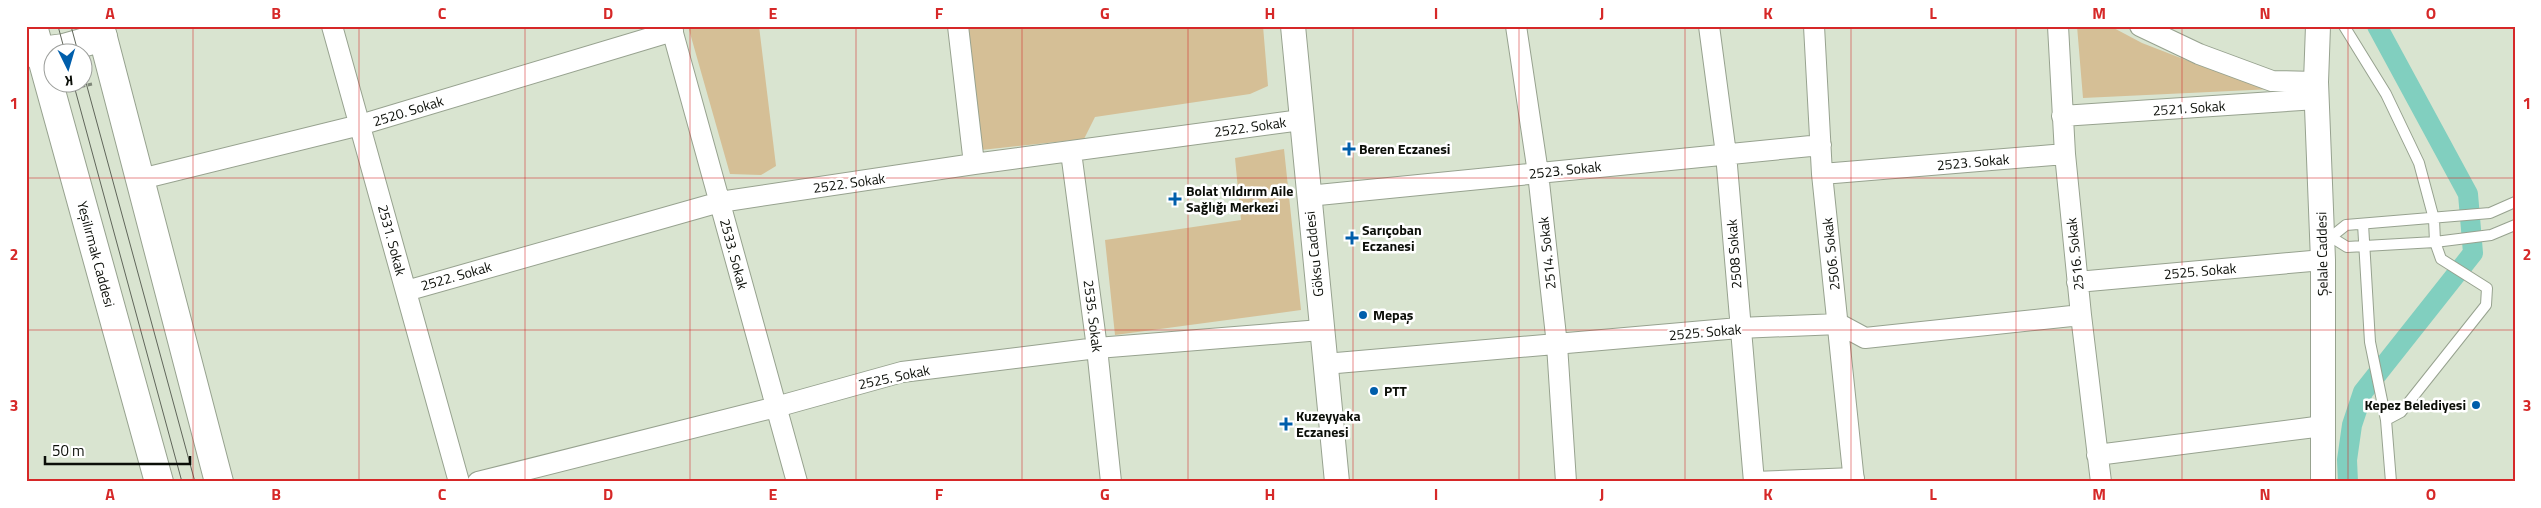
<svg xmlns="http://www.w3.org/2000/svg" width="2541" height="508" font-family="'Titillium Web',sans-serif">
  <rect width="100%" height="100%" fill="#d9e4d0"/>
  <!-- green -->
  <path fill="#d5bf96" d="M688,26H759L776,166L761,175L730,174Z
    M968,26H1263L1268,86L1250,94L1095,117L1084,139L981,150Z
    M2077,26H2110L2142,43L2204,67L2273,89L2083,98Z
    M1284,149L1301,310L1115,335L1105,240L1241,220L1235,158Z"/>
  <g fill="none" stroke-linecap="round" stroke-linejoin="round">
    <!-- canal -->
    <path stroke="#81cfbf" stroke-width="20" d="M2348,482L2347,460L2352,425L2363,392L2473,253L2468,194L2377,26"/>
    <!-- service casing -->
    <g stroke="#97a28f" stroke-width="12">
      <path id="service" d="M2344,26L2386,94L2419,163L2434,219L2435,242L2441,259L2487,288L2486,305L2401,412L2386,420
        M2363,224L2370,342L2386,420L2391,482
        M2323,237H2331L2346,225L2490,213L2515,202
        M2331,237L2347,247L2435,242L2491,235L2515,225"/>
    </g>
    <!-- minor casing -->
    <g stroke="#97a28f" stroke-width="22">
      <path id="minor" d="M332,26L459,482
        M671,26L797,482
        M958,26L974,164
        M1516,26L1538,173L1557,345L1566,482
        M1709,26L1726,154L1754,482
        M1814,26L1822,174L1854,482
        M2058,26L2065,154L2081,315L2101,482
        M2140,26L2199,54L2272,81L2316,82
        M2062,116L2317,99
        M1071,152L1097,348L1111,482
        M1822,174L2065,154
        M141,179L360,125L673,31
        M1308,196L1821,145
        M2077,282L2323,260
        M406,291L720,202L974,164L1301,120
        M1325,364L1739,328L1839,324L1865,338L2081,315
        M2097,455L2323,426
        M478,482L776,407L902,372L1097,348L1321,330
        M1754,482L1854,478"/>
    </g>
    <!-- tertiary casing -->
    <g stroke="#97a28f" stroke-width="26">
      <path id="tertiary" d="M1293,26L1337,482
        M2318,26L2316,82L2323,260V482"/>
    </g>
    <!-- secondary casing -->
    <g stroke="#97a28f" stroke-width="30">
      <path id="secondary" d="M26,53L64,48L103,37"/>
    </g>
    <!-- primary casing -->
    <g stroke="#97a28f" stroke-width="30">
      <path id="primary" d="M33,26L159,482
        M100,26L219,482"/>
    </g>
    <!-- path -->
    <path stroke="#7f8779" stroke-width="3" stroke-dasharray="5 2.5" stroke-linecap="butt" d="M73,88L92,84"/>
    <!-- service -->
    <use href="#service" stroke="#fff" stroke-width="10"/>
    <!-- minor -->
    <use href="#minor" stroke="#fff" stroke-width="20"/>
    <!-- tertiary -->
    <use href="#tertiary" stroke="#fff" stroke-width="24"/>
    <!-- secondary -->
    <use href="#secondary" stroke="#fff" stroke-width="28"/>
    <!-- primary -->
    <use href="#primary" stroke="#fff" stroke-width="28"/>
    <!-- tram -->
    <path stroke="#60665a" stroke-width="1" d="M58,26L65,52
      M71,26L78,52
      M82,68L195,482
      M73,82L182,482"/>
  </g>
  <!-- grid -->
  <path fill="none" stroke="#d62828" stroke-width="1" stroke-opacity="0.55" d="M193,26V482M359,26V482M525,26V482M690,26V482M856,26V482M1022,26V482M1188,26V482M1353,26V482M1519,26V482M1685,26V482M1851,26V482M2016,26V482M2182,26V482M2348,26V482M26,178H2515M26,330H2515"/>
  <!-- markers -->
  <g fill="#005eab" stroke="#fff" stroke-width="2">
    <path d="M1346.5 141.5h5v5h5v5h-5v5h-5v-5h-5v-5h5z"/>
    <path d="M1172.5 191.5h5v5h5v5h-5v5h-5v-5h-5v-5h5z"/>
    <path d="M1349.5 230.5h5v5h5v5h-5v5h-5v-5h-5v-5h5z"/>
    <circle cx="1363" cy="315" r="5"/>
    <circle cx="1374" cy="391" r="5"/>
    <circle cx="2476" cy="405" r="5"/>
    <path d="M1283.5 416.5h5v5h5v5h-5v5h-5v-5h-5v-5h5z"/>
  </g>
  <g text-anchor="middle" stroke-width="5" stroke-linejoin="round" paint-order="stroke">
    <!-- street labels -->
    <g font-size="14" fill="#0b0e08" stroke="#fff">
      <text transform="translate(2189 108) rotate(-4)" y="5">2521. Sokak</text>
      <text transform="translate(408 111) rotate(-17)" y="5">2520. Sokak</text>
      <text transform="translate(1250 127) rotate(-8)" y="5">2522. Sokak</text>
      <text transform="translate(1973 162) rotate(-5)" y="5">2523. Sokak</text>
      <text transform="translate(1565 170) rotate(-6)" y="5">2523. Sokak</text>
      <text transform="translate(849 183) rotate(-8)" y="5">2522. Sokak</text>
      <text transform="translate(392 240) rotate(75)" y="5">2531. Sokak</text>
      <text transform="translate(1547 253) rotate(-96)" y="5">2514. Sokak</text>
      <text transform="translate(96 254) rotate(75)" y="5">Yeşilırmak Caddesi</text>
      <text transform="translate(734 254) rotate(75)" y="5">2533. Sokak</text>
      <text transform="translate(1314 254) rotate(-96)" y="5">Göksu Caddesi</text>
      <text transform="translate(1734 254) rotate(-94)" y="5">2508 Sokak</text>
      <text transform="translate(1831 254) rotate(-96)" y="5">2506. Sokak</text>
      <text transform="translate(2075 254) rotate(-96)" y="5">2516. Sokak</text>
      <text transform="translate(2322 254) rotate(-91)" y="5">Şelale Caddesi</text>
      <text transform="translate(2200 271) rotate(-5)" y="5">2525. Sokak</text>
      <text transform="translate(456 276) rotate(-16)" y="5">2522. Sokak</text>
      <text transform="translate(1093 316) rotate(83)" y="5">2535. Sokak</text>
      <text transform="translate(1705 332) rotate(-5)" y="5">2525. Sokak</text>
      <text transform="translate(894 377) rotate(-12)" y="5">2525. Sokak</text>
    </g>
    <!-- poi labels -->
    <g font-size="14" font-weight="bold" fill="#0b0e08" stroke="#fff" text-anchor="start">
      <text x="1359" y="154">Beren Eczanesi</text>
      <text x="1186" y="196">Bolat Yıldırım Aile<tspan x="1186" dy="16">Sağlığı Merkezi</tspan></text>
      <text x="1362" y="235">Sarıçoban<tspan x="1362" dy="16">Eczanesi</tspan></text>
      <text x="1373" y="320">Mepaş</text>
      <text x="1384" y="396">PTT</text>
      <text x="2466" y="410" text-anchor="end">Kepez Belediyesi</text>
      <text x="1296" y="421">Kuzeyyaka<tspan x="1296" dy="16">Eczanesi</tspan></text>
    </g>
  </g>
  <!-- border -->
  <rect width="2541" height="508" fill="none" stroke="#ffffff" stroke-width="55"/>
  <!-- north arrow -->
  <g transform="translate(68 68) rotate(175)"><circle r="24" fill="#ffffff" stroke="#9d9f9c"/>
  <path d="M0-4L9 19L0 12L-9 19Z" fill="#005eab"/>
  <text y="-8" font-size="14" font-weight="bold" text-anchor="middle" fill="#0b0e08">K</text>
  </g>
  <!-- scale -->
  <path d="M45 456v8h145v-8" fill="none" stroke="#0b0e08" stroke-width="2.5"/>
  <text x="52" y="456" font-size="15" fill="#0b0e08" stroke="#ffffff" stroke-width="4" paint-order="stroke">50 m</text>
  <rect x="28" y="28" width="2486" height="452" fill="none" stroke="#d62828" stroke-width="2"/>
  <g font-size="16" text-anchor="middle" font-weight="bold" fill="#d62828">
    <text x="110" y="19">A</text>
    <text x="276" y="19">B</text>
    <text x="442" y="19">C</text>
    <text x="608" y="19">D</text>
    <text x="773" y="19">E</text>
    <text x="939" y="19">F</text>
    <text x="1105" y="19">G</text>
    <text x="1270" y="19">H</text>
    <text x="1436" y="19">I</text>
    <text x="1602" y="19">J</text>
    <text x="1768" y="19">K</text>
    <text x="1933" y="19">L</text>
    <text x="2099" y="19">M</text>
    <text x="2265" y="19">N</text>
    <text x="2431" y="19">O</text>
    <text x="14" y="109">1</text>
    <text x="2527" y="109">1</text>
    <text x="14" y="260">2</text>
    <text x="2527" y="260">2</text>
    <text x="14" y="411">3</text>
    <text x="2527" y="411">3</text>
    <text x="110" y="500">A</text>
    <text x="276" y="500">B</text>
    <text x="442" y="500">C</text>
    <text x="608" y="500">D</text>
    <text x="773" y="500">E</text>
    <text x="939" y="500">F</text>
    <text x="1105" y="500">G</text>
    <text x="1270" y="500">H</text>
    <text x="1436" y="500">I</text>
    <text x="1602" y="500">J</text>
    <text x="1768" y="500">K</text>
    <text x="1933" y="500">L</text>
    <text x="2099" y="500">M</text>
    <text x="2265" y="500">N</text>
    <text x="2431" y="500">O</text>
  </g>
</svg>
